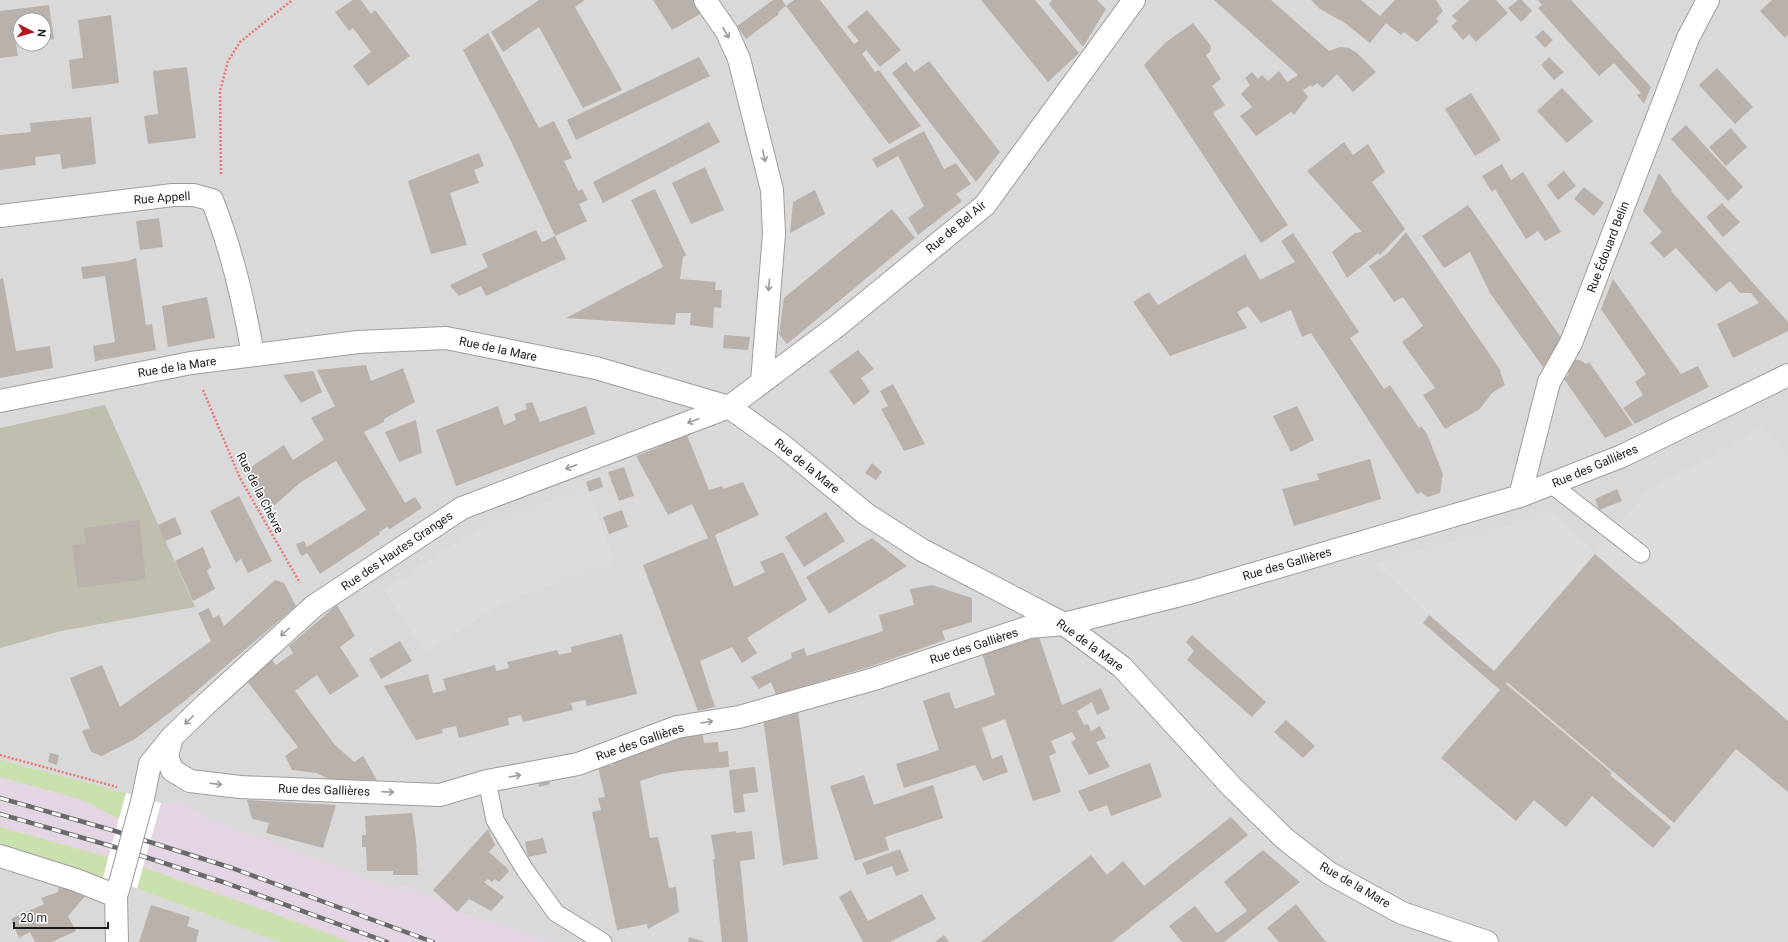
<svg xmlns="http://www.w3.org/2000/svg" width="1788" height="942" font-family="Roboto,sans-serif">
  <rect width="100%" height="100%" fill="#ece8e2"/>
  <!-- residential -->
  <path fill="#dad9d9" fill-rule="evenodd" d="M0,0H1788V942H553L457,912L446,902L400,885L401,891L229,826L212,822L180,800L119,819L83,800L0,777ZM20,20H44V44H20Z
    M0,827L103,878L137,888L282,942H0Z"/>
  <!-- industrial -->
  <path fill="#e4d5e3" d="M0,760L126,793L103,878L0,847Z
    M180,800L212,822L229,826L401,891L400,885L446,902L457,912L553,942H282L137,888L161,803Z"/>
  <!-- construction -->
  <path fill="#bfbeaf" d="M105,405L195,607L61,631L0,648V428Z"/>
  <!-- grass -->
  <path fill="#cbe1ad" d="M0,760L126,793L119,819L83,800L0,777Z
    M0,827L108,857L103,878L61,867L0,847Z
    M143,867L305,925L349,942H282L272,939L137,888Z"/>
  <!-- parking -->
  <path fill="#dcdcdc" d="M1763,427L1788,454V721L1595,554L1494,671L1429,615L1374,563L1505,527L1551,510L1595,553L1648,490Z
    M588,487L615,562L511,599L425,651L384,590L480,528Z"/>
  <!-- pier -->
  <path fill="#fff" d="M126,793L161,803L137,888L103,878Z"/>
  <!-- building -->
  <path fill="#b9b1ac" d="M353,0H361L371,14L375,10L410,56L368,86L353,66L371,52L353,28L349,31L335,12Z
    M539,0H585L575,7L622,90L583,108L539,27L503,52L491,32Z
    M653,0H693L702,13L672,30Z
    M773,0H782L786,6L778,12L779,14L746,39L737,26Z
    M794,0H820L854,44L859,41L847,27L867,10L901,50L880,67L866,50L862,54L875,72L879,70L921,126L889,144L786,6Z
    M981,0H1035L1079,53L1048,82Z
    M1052,0H1097L1106,9L1083,47L1049,4Z
    M1214,0H1271L1329,51L1340,47L1349,48L1357,53L1376,72L1353,92L1337,74L1323,88L1317,83L1312,87L1311,85L1303,90L1308,97L1294,115L1291,112L1256,136L1240,116L1252,107L1241,94L1250,85L1245,78L1252,72L1258,79L1262,75L1268,81L1279,71L1287,82L1298,75Z
    M1311,0H1361L1380,16L1395,0H1436L1443,11L1436,19L1439,21L1417,42L1404,32L1401,35L1386,23L1370,43L1345,23L1320,9Z
    M1470,0H1496L1508,13L1476,42L1469,34L1463,40L1451,26L1457,21L1452,16Z
    M1518,0H1522L1532,11L1521,22L1508,8Z
    M1538,0H1571L1651,87L1644,104L1637,95L1641,93L1614,63L1599,76L1538,8L1542,5Z
    M1772,0H1788V35L1785,38L1760,11Z
    M49,5L54,39L44,41V20H20V44H16L18,56L0,58V11Z
    M111,15L119,83L72,89L69,60L83,58L78,20Z
    M1193,23L1211,46L1210,52L1206,55L1221,79L1212,86L1225,105L1213,113L1288,225L1261,243L1144,65L1166,42Z
    M1543,30L1553,40L1545,48L1535,37Z
    M488,33L539,128L554,121L572,158L564,161L578,191L582,189L588,200L579,204L587,221L555,236L511,141L463,50Z
    M699,57L710,76L576,140L567,120Z
    M1549,57L1564,72L1554,80L1541,65Z
    M929,61L1000,152L976,182L892,73L906,62L914,72Z
    M187,67L196,138L148,144L144,116L158,114L153,71Z
    M1717,68L1753,107L1735,124L1699,85Z
    M1562,88L1593,121L1567,143L1537,111Z
    M1471,93L1501,140L1475,156L1445,109Z
    M91,117L96,164L62,169L60,154L35,157L36,165L0,170V135L31,132L30,123Z
    M709,122L720,142L603,203L593,182Z
    M1686,125L1743,187L1728,201L1671,139Z
    M1731,128L1747,147L1726,166L1709,147Z
    M924,131L944,169L956,163L971,184L956,194L962,201L918,235L908,218L924,206L898,156L877,168L872,159Z
    M1344,142L1353,155L1368,144L1385,172L1372,182L1405,229L1380,255L1378,253L1347,278L1332,252L1355,233L1362,232L1307,171Z
    M479,153L484,166L474,170L479,183L450,193L467,245L431,254L408,181Z
    M1502,164L1511,180L1523,172L1561,232L1545,241L1538,231L1526,239L1495,189L1492,192L1482,176Z
    M705,167L724,210L691,224L672,183Z
    M1564,171L1576,186L1558,200L1547,185Z
    M1659,173L1672,190L1671,191L1788,322V331L1733,358L1717,324L1759,303L1751,293H1740L1730,281L1716,292L1676,248L1664,258L1650,243L1662,232L1643,211Z
    M1584,187L1604,203L1594,216L1574,199Z
    M655,189L686,255L683,257L680,279L716,282L715,290H722L721,308L714,307L713,328L690,325L691,313H676L675,325L566,318L663,267L631,200Z
    M815,190L825,214L790,233L793,202Z
    M1722,203L1740,222L1723,237L1706,217Z
    M1468,205L1562,339L1543,367L1490,293L1470,252L1444,268L1422,236Z
    M892,209L915,238L787,344L779,334L784,298Z
    M159,218L163,247L140,250L136,221Z
    M536,230L542,242L555,236L566,259L486,296L481,286L459,296L452,288L450,285L488,267L482,254Z
    M1406,232L1501,371L1500,372L1505,385L1492,393L1480,409L1445,429L1423,395L1435,388L1402,342L1423,326L1403,297L1394,302L1369,266L1388,253Z
    M1293,233L1359,332L1350,338L1384,389L1390,385L1419,428L1421,426L1427,434L1443,474L1440,493L1427,497L1421,492L1417,494L1311,333L1302,337L1291,310L1261,323L1248,306L1237,312L1247,328L1170,356L1133,302L1149,292L1158,305L1245,254L1260,280L1295,262L1281,241Z
    M136,258L146,325L152,324L156,350L95,361L93,346L115,342L105,276L83,279L81,267L128,261Z
    M3,278L16,351L50,346L53,368L0,378V279Z
    M1613,279L1681,374L1698,366L1709,387L1635,424L1623,408L1643,395L1635,382L1646,374L1601,309Z
    M207,297L215,338L168,347L162,306Z
    M724,335L750,337L748,350L723,348Z
    M858,350L874,369L861,378L870,392L854,405L829,371Z
    M1574,360H1580L1586,364L1589,362L1633,425L1605,438L1564,379L1569,374L1567,371Z
    M366,365L371,381L403,368L415,402L384,419V422L364,432L405,503L415,497L422,508L390,529L387,527L379,532L380,534L320,574L307,553L302,556L300,554L296,544L304,541L307,547L366,510L336,461L301,482L267,512L245,471L284,445L293,460L324,440L311,418L335,406L317,370Z
    M313,371L322,392L301,403L283,375Z
    M893,384L925,444L904,451L881,409L888,406L880,391Z
    M532,402L540,422L586,406L595,434L456,486L436,430L498,406L504,425L516,420L514,414L527,409L525,404Z
    M1297,406L1314,440L1291,452L1273,416Z
    M416,420L422,453L399,462L385,432Z
    M687,435L709,490L722,486L723,489L743,482L759,515L715,535L734,587L765,572L760,562L783,552L807,600L747,638L757,653L742,663L732,647L700,661L715,707L698,711L643,565L708,538L692,504L668,515L636,456L659,447L658,446Z
    M1370,459L1381,499L1294,526L1282,489L1319,480L1317,474Z
    M872,463L882,472L876,480L865,473Z
    M624,467L634,496L619,501L608,472Z
    M600,477L603,487L589,492L586,482Z
    M1617,489L1622,501L1599,510L1595,499Z
    M239,496L272,561L248,573L241,559L236,563L210,511Z
    M622,510L628,527L609,534L603,517Z
    M826,512L845,541L804,567L785,537Z
    M175,517L182,534L165,541L158,525Z
    M139,520L146,579L78,588L72,545L86,544L84,528Z
    M872,538L907,566L829,614L806,577Z
    M203,547L211,567L207,571L215,589L193,601L175,561Z
    M1595,554L1788,721V792L1736,749L1674,823L1507,682L1506,684L1612,773L1610,775L1671,827L1653,848L1592,796L1566,827L1534,800L1516,821L1441,758L1500,690L1423,623L1429,615L1494,671Z
    M275,580L284,583L296,606L186,700L135,739L102,756L91,752L82,731L90,728L70,678L102,665L120,707L211,641L198,613L209,608L213,618L219,615L224,626Z
    M932,585L972,598V622L942,631L945,640L872,666L776,695L771,682L759,689L751,677L792,658L791,653L804,648L807,656L883,631L879,615L914,605L910,589Z
    M337,605L355,636L340,647L359,676L330,695L317,675L295,691L334,744L354,762L363,756L377,780H331L317,773L292,770L285,756L298,747L247,681L272,660L276,665L293,653L289,646Z
    M622,634L637,694L587,706L585,700L571,703L573,710L523,722L521,715L508,718L509,725L459,738L456,726L442,729L443,733L416,740L384,686L428,674L433,693L446,690L443,679L495,665L496,671L509,668L507,662L557,650L559,655L572,652L571,647Z
    M1192,635L1266,702L1252,717L1187,660L1194,651L1186,642Z
    M1039,637L1062,705L1101,688L1110,709L1097,715L1092,702L1077,711L1084,725L1088,724L1091,731L1100,726L1106,738L1096,742L1110,767L1089,775L1071,742L1076,739L1072,732L1051,741L1056,753L1049,756L1061,792L1033,801L1005,719L982,728L992,759L1002,755L1008,772L983,781L975,765L904,788L896,764L939,750L923,701L949,692L955,709L995,695L982,653Z
    M400,641L412,661L381,679L369,659Z
    M798,711L818,859L783,865L763,718Z
    M1286,720L1315,746L1303,758L1274,732Z
    M702,730L704,743L718,742L719,752L728,751L729,767L679,771L662,774L640,781L650,838L658,837L669,888L676,887L679,912L648,929L647,924L617,930L592,812L601,810L598,798L605,797L598,767L613,765L612,760Z
    M50,753L59,755L57,765L48,762Z
    M1150,763L1162,797L1111,816L1107,805L1089,812L1078,791Z
    M755,767L758,792L743,794L745,812L734,813L729,770Z
    M864,775L874,805L933,785L943,818L885,837L889,850L855,861L830,786Z
    M548,777L550,784L539,787L538,778Z
    M247,800L336,805L323,848L266,833L269,823L252,819Z
    M412,813L416,840L418,875H393V871H367L366,847H362V835H366L365,816Z
    M1231,817L1248,835L1112,942H981L1091,855L1107,875L1123,861L1144,886Z
    M488,829L495,845L489,852L507,868L509,871L499,882L495,879L492,882L488,879L484,882L504,897L491,911L469,899L457,912L433,890Z
    M736,831V833L752,831L755,859L740,861L748,942H722L713,859H715L711,835Z
    M543,838L547,853L528,857L525,842Z
    M900,849L909,871L896,876L892,866L867,875L862,863Z
    M1263,850L1300,882L1224,942H1182L1169,926L1195,906L1217,933L1247,911L1224,882Z
    M59,886L87,894L68,916L76,931L52,942H35L30,932L19,938L11,919L44,904L41,898L58,892Z
    M851,890L868,921L922,894L936,919L890,942H863L839,897Z
    M1296,904L1326,942H1279L1267,928Z
    M151,905L190,917L187,926L199,930L196,942H139Z
    M944,935L949,942H935Z
    M689,937L705,942H688Z"/>
  <g fill="none" stroke-linecap="round" stroke-linejoin="round">
    <!-- lane casing -->
    <g stroke="#9d9d9d" stroke-width="19">
      <path id="lane" d="M1551,484L1641,554
        M487,781L495,820L525,870L556,913L603,942"/>
    </g>
    <!-- street casing -->
    <g stroke="#9d9d9d" stroke-width="24">
      <path id="street" d="M705,0L727,32L739,59L772,190L774,234L762,382
        M0,216L173,195H194L212,200C232,250 244,302 253,355
        M0,401L191,363L358,342L446,338L596,368L729,407L782,445L866,514L922,550L1064,624L1122,667L1232,787L1285,839L1329,873L1402,913L1487,942
        M1520,496L1549,382L1571,343L1688,38L1708,0
        M172,737L167,756L172,770L190,781L240,787L440,795L487,781L578,764L677,727L739,717L874,679L1029,627L1064,624L1192,592L1520,496L1622,456L1788,375
        M143,798L150,764L172,737L205,705L314,606L462,508L729,407L837,326L985,205L1134,0
        M0,856L76,880L116,896
        M117,942L116,896L120,883"/>
    </g>
    <!-- path -->
    <path stroke="#e97876" stroke-width="2.5" stroke-dasharray="2 2" stroke-linecap="butt" d="M221,174L220,91L228,61L240,42L291,1
      M203,390L240,478L300,583
      M0,755L117,787"/>
    <!-- lane -->
    <use href="#lane" stroke="#fff" stroke-width="17"/>
    <!-- street -->
    <use href="#street" stroke="#fff" stroke-width="22"/>
    <!-- rail casing -->
    <g stroke="#6a6a6a" stroke-width="4.5">
      <path id="rail" d="M0,798L115,831L232,868L433,942
        M0,814L111,846L226,883L387,942"/>
    </g>
    <!-- rail -->
    <use href="#rail" stroke="#fff" stroke-width="3" stroke-dasharray="9" stroke-linecap="butt"/>
    <!-- street-bridge casing -->
    <g stroke="#9d9d9d" stroke-width="24" stroke-linecap="butt">
      <path id="street-bridge" d="M120,883L143,798"/>
    </g>
    <!-- street-bridge -->
    <use href="#street-bridge" stroke="#fff" stroke-width="22"/>
  </g>
  <!-- one-way arrows -->
  <defs><path id="oneway-shaft" d="M-6 0H5M1.5-3L5.5 0L1.5 3" fill="none" stroke-width="1.6" stroke-linecap="round" stroke-linejoin="round"/></defs>
  <g stroke="#999">
    <use href="#oneway-shaft" transform="translate(726 33) rotate(61)"/>
    <use href="#oneway-shaft" transform="translate(764 156) rotate(77)"/>
    <use href="#oneway-shaft" transform="translate(769 285) rotate(95)"/>
    <use href="#oneway-shaft" transform="translate(693 421) rotate(159)"/>
    <use href="#oneway-shaft" transform="translate(571 467) rotate(159)"/>
    <use href="#oneway-shaft" transform="translate(285 632) rotate(138)"/>
    <use href="#oneway-shaft" transform="translate(189 720) rotate(135)"/>
    <use href="#oneway-shaft" transform="translate(707 722) rotate(-9)"/>
    <use href="#oneway-shaft" transform="translate(515 776) rotate(-10)"/>
    <use href="#oneway-shaft" transform="translate(216 784) rotate(7)"/>
    <use href="#oneway-shaft" transform="translate(388 792) rotate(2)"/>
  </g>
  <g text-anchor="middle" stroke-width="3" stroke-linejoin="round" paint-order="stroke">
    <!-- street labels -->
    <g font-size="12" fill="#1c1c1c" stroke="#fff">
      <text transform="translate(162 198) rotate(-4)" y="4">Rue Appell</text>
      <text transform="translate(956 227) rotate(-40)" y="4">Rue de Bel Air</text>
      <text transform="translate(1608 247) rotate(-69)" y="4">Rue Édouard Belin</text>
      <text transform="translate(498 349) rotate(12)" y="4">Rue de la Mare</text>
      <text transform="translate(177 367) rotate(-9)" y="4">Rue de la Mare</text>
      <text transform="translate(807 466) rotate(39)" y="4">Rue de la Mare</text>
      <text transform="translate(1595 466) rotate(-23)" y="4">Rue des Gallières</text>
      <text transform="translate(260 493) rotate(63)" y="4">Rue de la Chèvre</text>
      <text transform="translate(397 551) rotate(-34)" y="4">Rue des Hautes Granges</text>
      <text transform="translate(1287 564) rotate(-16)" y="4">Rue des Gallières</text>
      <text transform="translate(1090 645) rotate(36)" y="4">Rue de la Mare</text>
      <text transform="translate(974 646) rotate(-18)" y="4">Rue des Gallières</text>
      <text transform="translate(640 742) rotate(-19)" y="4">Rue des Gallières</text>
      <text transform="translate(324 790) rotate(2)" y="4">Rue des Gallières</text>
      <text transform="translate(1355 885) rotate(30)" y="4">Rue de la Mare</text>
    </g>
  </g>
  <!-- north arrow -->
  <g transform="translate(32 32) rotate(96)"><circle r="19" fill="#ffffff" stroke="#a4a4a4"/>
  <path d="M0-3L7 15L0 10L-7 15Z" fill="#b11622"/>
  <text y="-6" font-size="11" font-weight="bold" text-anchor="middle" fill="#1c1c1c">N</text>
  </g>
  <!-- scale -->
  <path d="M14 922v6h94v-6" fill="none" stroke="#1c1c1c" stroke-width="2"/>
  <text x="20" y="922" font-size="12" fill="#1c1c1c" stroke="#ffffff" stroke-width="3" paint-order="stroke">20 m</text>
</svg>
